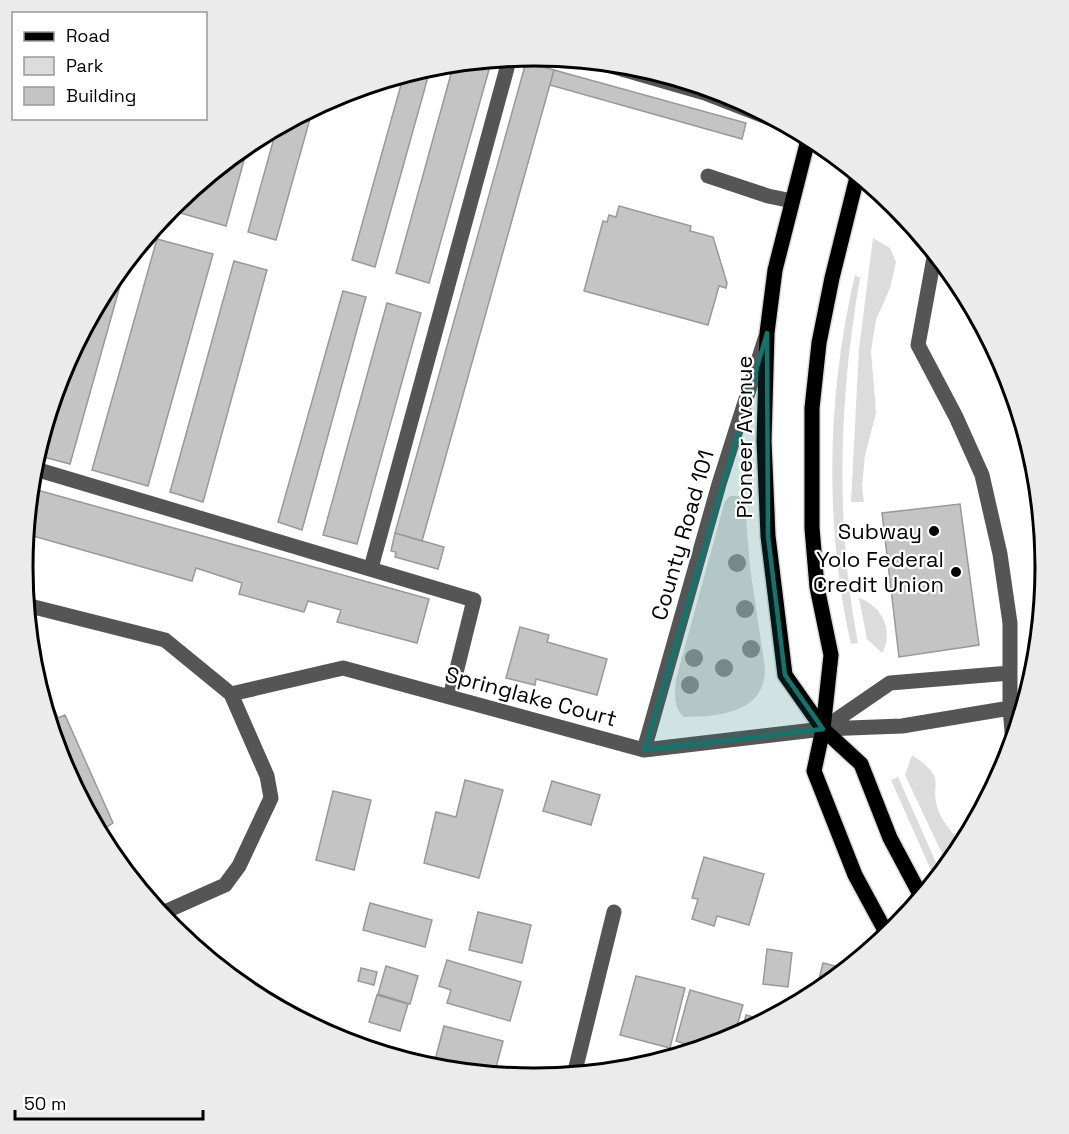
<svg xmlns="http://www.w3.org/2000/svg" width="1069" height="1134" font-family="'Space Grotesk',sans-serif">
  <rect width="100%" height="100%" fill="#fff"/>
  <!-- green -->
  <path fill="#dcdcdc" d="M873,238L890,248L896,262L890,288L876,320L871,351L876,413L865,455L862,486L864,502H851L859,349Z
    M855,275L860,278C839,398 835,523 858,643L851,644C824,525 827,394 855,275Z
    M730,496H741L745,505L750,568L765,668C765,714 719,716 684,717C673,709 675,691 676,679L725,501Z
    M859,598C883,606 894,632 882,653L867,639Z
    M912,755C951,782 927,781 939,812C944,826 957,834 962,849L950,864L946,862L905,775Z
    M898,777L938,867L931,870L891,780Z"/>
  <!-- building -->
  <path fill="#c4c4c4" stroke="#999" stroke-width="1.5" d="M492,59L429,283L396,273L454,63Z
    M526,62L554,70L422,541L395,533Z
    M431,66L375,267L352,260L404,74Z
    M554,70L746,123L742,139L550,85Z
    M313,108L276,240L248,232L277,127Z
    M249,142L226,226L170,210L173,205Z
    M619,206L691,226L690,231L713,237L727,283L726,288L719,286L708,325L584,291L603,221L607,222L609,215L616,217Z
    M157,239L213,254L148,486L92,470Z
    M127,261L70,464L36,455L62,371L109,282Z
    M234,261L267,270L203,502L170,492Z
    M343,291L366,297L302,530L278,522Z
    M387,303L421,313L357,544L323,535Z
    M30,488L429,599L417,643L337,622L341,610L308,601L304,612L239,594L242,583L196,568L192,581L26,534Z
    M960,504L979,645L899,657L882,513Z
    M395,533L444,547L438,569L395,557L396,552L391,551Z
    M520,627L549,635L547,642L607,659L597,695L536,679L535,685L506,678Z
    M32,660L58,718L65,715L113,823L107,827L125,872L109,851L61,763Z
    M465,780L503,790L479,878L424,863L436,812L456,817Z
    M552,781L600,795L591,825L543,811Z
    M333,791L371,800L354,870L316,860Z
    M704,857L764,874L749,925L717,916L714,926L692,919L698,899L692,898Z
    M370,903L432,920L425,947L363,930Z
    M478,912L531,925L522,963L469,950Z
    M767,949L792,953L788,987L763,984Z
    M447,960L521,982L510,1021L447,1003L451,990L439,986Z
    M823,963L848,969L815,995Z
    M386,966L418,976L410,1004L378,994Z
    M361,968L377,972L374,985L358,981Z
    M636,976L685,988L670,1048L620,1035Z
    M690,990L743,1005L733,1039L702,1049L676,1041Z
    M377,995L408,1004L400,1031L369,1022Z
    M746,1015L767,1021L741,1034Z
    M444,1026L503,1041L494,1075L465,1072L434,1064Z"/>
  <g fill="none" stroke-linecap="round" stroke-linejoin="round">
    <!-- major casing -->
    <g stroke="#dbdbdb" stroke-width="18">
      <path id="major" d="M809,136L775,270L767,333L764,441L768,536L785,675L823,729L861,764L890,838L922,898
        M858,173L832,278L819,343L812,408V528L817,587L831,655L823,729L814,771L855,875L888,936"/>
    </g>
    <!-- minor -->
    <path stroke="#555" stroke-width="15" d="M594,61L705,93L790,126
      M708,176L768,196L792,201
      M935,252L918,345L956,417L982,475L1000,554L1010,623V708L1013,744
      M32,468L474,600L450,697
      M371,568L510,57
      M26,605L165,640L231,694L267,776L271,798L239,866L225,885L160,914
      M231,694L343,668L644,750L823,729L902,726L1010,708
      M823,729L890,683L1010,673
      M644,750L719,484L765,339
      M574,1075L614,912"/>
    <!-- major -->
    <use href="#major" stroke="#000" stroke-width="15"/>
  </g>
  <!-- trees -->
  <g fill="#8f8f8f">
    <circle cx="737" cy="563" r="9"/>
    <circle cx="745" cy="609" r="9"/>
    <circle cx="751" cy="649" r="9"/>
    <circle cx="694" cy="658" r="9"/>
    <circle cx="724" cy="668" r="9"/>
    <circle cx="690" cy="685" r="9"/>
  </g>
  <!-- marked area -->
  <path fill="#0f766e" fill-opacity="0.2" stroke="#0f766e" stroke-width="4.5" stroke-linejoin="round" d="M767,333L768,536L785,675L823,729L644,750Z"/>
  <!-- markers -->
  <g fill="#000" stroke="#fff" stroke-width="2">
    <circle cx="934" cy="531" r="6"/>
    <circle cx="956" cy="572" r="6"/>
  </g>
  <g text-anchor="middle" stroke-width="4.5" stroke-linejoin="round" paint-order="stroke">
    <!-- street labels -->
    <g font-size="22" fill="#000" stroke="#fff">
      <text transform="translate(744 437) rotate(-90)" y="8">Pioneer Avenue</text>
      <text transform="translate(682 535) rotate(-74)" y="8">County Road 101</text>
      <text transform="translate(531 696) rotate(15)" y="8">Springlake Court</text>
    </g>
    <!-- poi labels -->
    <g font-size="22" fill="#000" stroke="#fff" text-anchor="end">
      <text x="922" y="539">Subway</text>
      <text x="944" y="567">Yolo Federal<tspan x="944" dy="25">Credit Union</tspan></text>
    </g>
  </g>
  <!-- crop -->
  <path d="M0 0H1069V1134H0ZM33 567a501 501 0 1 1 1002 0a501 501 0 1 1-1002 0Z" fill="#ebebeb" fill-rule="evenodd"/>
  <path fill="none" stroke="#000" stroke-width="3" d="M33 567a501 501 0 1 1 1002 0a501 501 0 1 1-1002 0Z"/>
  <!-- legend -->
  <rect x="12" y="12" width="195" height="108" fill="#ffffff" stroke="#999999" stroke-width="1.5"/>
  <rect x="24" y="32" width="30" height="9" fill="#000000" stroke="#999999" stroke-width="1.5"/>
  <text x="66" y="42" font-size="18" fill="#000000">Road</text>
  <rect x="24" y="57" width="30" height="18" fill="#dcdcdc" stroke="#999999" stroke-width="1.5"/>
  <text x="66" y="72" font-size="18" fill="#000000">Park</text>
  <rect x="24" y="87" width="30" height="18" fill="#c4c4c4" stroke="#999999" stroke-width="1.5"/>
  <text x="66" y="102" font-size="18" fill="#000000">Building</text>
  <!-- scale -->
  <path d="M15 1110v9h188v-9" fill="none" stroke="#000000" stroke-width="3"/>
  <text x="24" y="1110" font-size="18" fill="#000000" stroke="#ffffff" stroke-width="4.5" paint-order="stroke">50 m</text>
</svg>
